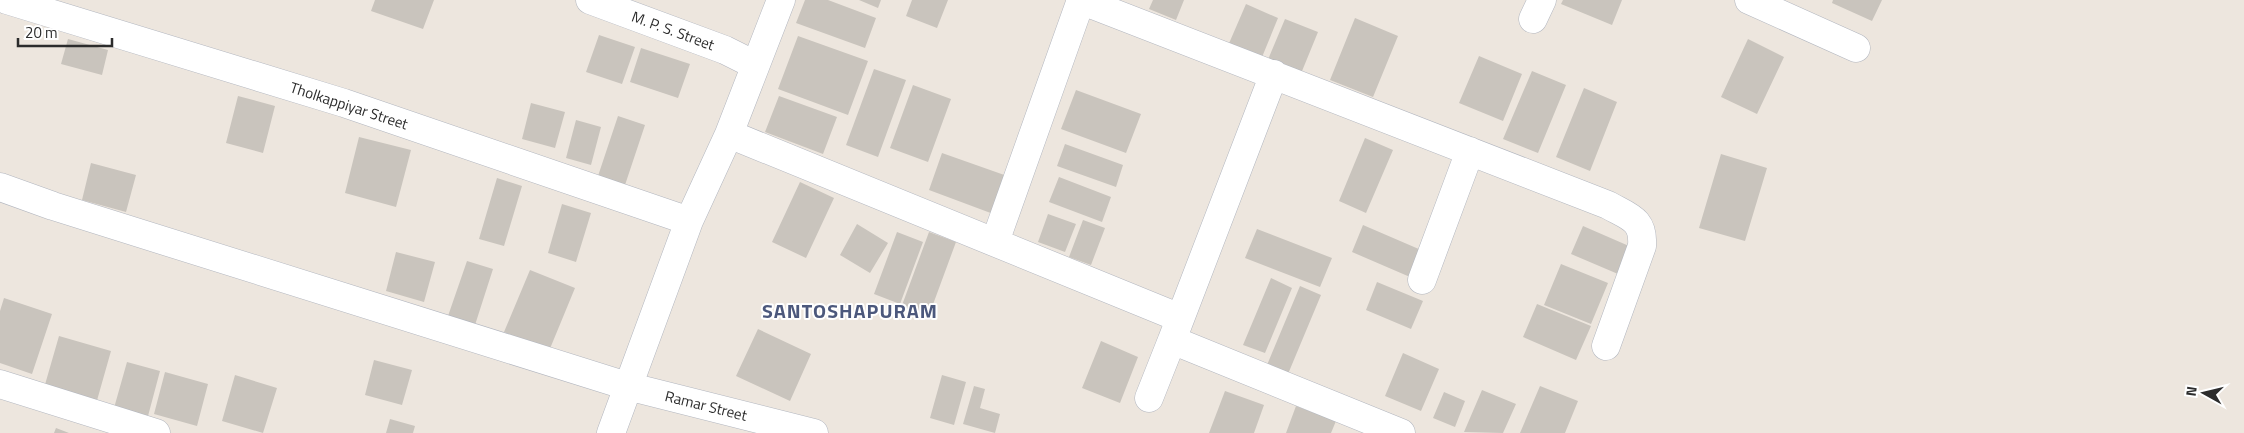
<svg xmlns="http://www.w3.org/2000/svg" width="2244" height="433" font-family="'Titillium Web',sans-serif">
  <rect width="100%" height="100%" fill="#ede6de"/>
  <!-- building -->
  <path fill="#c9c4bd" d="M375,0H434L423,29L371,11Z
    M805,0H828L876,18L865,48L796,23Z
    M859,0H881L878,8Z
    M912,0H948L937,28L906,16Z
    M1153,0H1184L1176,20L1149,9Z
    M1563,0H1622L1612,25L1561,4Z
    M1833,0H1882L1872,21L1832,3Z
    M1246,4L1278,18L1260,62L1227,48Z
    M1355,18L1398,36L1373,97L1330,80Z
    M1285,19L1318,32L1300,76L1267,62Z
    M599,35L635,47L622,84L586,72Z
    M798,36L868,61L848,115L778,89Z
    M68,39L108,50L102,75L61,64Z
    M1748,39L1784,57L1757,114L1721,97Z
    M641,48L690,64L678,98L630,82Z
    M1479,56L1522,74L1503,121L1459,103Z
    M874,69L906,80L878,157L846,145Z
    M1532,71L1566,85L1538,153L1503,139Z
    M913,85L951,99L928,162L890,148Z
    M1584,88L1617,102L1590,171L1556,157Z
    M1076,90L1141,114L1126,153L1061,129Z
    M238,96L275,106L263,153L226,143Z
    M779,96L837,117L823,154L765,132Z
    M531,103L565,112L555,148L522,139Z
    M618,116L645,125L625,185L598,176Z
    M576,120L601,127L591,165L566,158Z
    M359,137L411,150L396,207L345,193Z
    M1365,138L1393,150L1366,213L1339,201Z
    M1065,144L1123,165L1116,187L1057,166Z
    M942,153L1010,177L996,215L929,190Z
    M1721,154L1767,168L1745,241L1699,228Z
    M91,163L136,175L126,212L82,200Z
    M1059,177L1111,197L1102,222L1049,202Z
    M497,178L522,186L504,246L479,239Z
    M800,182L834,198L806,258L772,242Z
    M562,204L591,213L576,262L548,253Z
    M1048,214L1076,224L1065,252L1038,242Z
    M1083,220L1105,228L1091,265L1069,257Z
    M857,224L888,243L870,273L840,255Z
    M1363,225L1428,253L1417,280L1352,252Z
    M1583,226L1629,246L1618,274L1571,254Z
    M1257,229L1332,258L1320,287L1245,258Z
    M897,232L923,242L900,304L874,294Z
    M929,232L956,242L928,318L901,308Z
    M396,252L435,262L424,302L386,291Z
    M467,261L493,269L475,325L448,316Z
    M1561,264L1608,283L1591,324L1544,305Z
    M530,270L575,288L549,351L504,332Z
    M1271,278L1292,288L1265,353L1243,345Z
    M1377,282L1423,301L1411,329L1366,310Z
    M1300,286L1321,295L1288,374L1267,365Z
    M4,298L52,314L32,374L0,363V311Z
    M1537,304L1591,326L1576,360L1523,337Z
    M758,329L811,354L790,401L736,376Z
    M59,336L111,351L94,411L42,395Z
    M1101,341L1138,357L1120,403L1082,388Z
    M1403,353L1439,369L1421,411L1385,396Z
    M374,360L412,370L402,405L365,395Z
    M127,362L160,371L148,416L114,408Z
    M165,372L208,384L197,426L154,414Z
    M235,375L277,388L263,433L222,421Z
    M942,375L966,382L954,425L930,418Z
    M974,386L985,389L980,408L1000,414L995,433L963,424Z
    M1540,386L1578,401L1565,433H1520Z
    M1482,390L1516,404L1503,433L1464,432Z
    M1225,391L1264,405L1254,433H1209Z
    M1444,392L1465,401L1455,427L1433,418Z
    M1296,406L1336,421L1331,433H1286Z
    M390,419L415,426L413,433H386Z
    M56,428L69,433H54Z"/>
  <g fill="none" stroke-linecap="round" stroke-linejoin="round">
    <!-- minor casing -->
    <g stroke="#b2b6bf" stroke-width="29">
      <path id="minor" d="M7,0L344,103L689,221
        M590,0L725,50L755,65
        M1080,0L1608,205C1629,217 1644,219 1642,246L1606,346
        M1749,0L1856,48
        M1533,19L1542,0
        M1274,74L1172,340L1401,433
        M729,134L1180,318
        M0,187L53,206L627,386L814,433
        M995,242L1081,0
        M1422,280L1470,151
        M0,384L156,433
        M1149,398L1172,340
        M611,433L689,221L729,134L781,0"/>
    </g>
    <!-- minor -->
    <use href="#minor" stroke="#fff" stroke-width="28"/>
  </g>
  <g text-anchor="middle" stroke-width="4" stroke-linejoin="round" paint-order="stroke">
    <!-- street labels -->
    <g font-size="15" fill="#2c2c2c" stroke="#fff">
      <text transform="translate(673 31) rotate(20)" y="5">M. P. S. Street</text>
      <text transform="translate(349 106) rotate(18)" y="5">Tholkappiyar Street</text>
      <text transform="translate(706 406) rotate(14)" y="5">Ramar Street</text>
    </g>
    <!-- district labels -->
    <g font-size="20" font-weight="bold" letter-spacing="1" fill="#4c587c" stroke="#fff">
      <text x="850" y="318">SANTOSHAPURAM</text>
    </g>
  </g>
  <!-- north arrow -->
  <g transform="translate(2204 393) rotate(278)" stroke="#ffffff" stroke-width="4" paint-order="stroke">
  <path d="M0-4L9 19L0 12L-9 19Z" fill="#2c2c2c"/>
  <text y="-8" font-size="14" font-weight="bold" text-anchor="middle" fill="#2c2c2c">N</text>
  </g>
  <!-- scale -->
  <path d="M18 38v8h94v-8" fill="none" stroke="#2c2c2c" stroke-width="2.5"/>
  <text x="25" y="38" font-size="15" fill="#2c2c2c" stroke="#ffffff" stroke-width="4" paint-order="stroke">20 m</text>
</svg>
